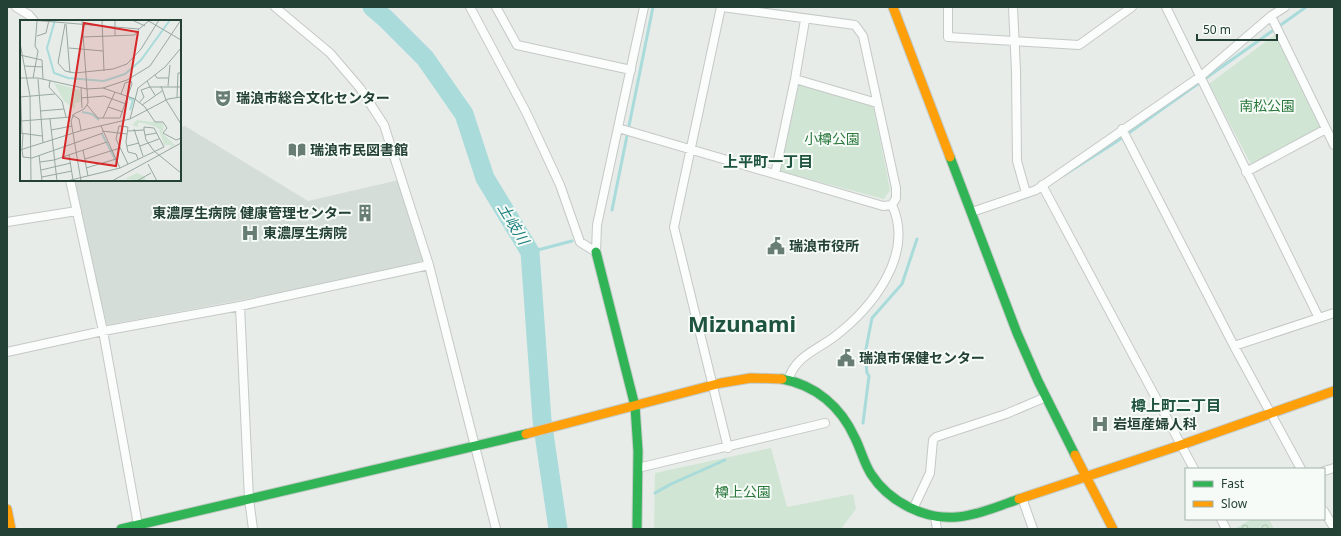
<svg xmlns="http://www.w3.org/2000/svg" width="1341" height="536" font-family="'Noto Sans','Noto Sans JP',sans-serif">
  <defs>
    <pattern id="forest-crowns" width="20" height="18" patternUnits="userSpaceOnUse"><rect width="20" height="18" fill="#d0e5d3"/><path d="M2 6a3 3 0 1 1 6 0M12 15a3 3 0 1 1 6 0" fill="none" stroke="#b2c6b6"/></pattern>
  </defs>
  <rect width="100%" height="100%" fill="#e7ece9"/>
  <!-- built -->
  <path fill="#d5ddd8" d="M185,126L308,201L403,179L424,266L107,325L71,180H180V127Z"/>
  <!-- forest -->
  <path fill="url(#forest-crowns)" d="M1252,519H1269L1274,529H1234Z"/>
  <!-- green -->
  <path fill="#d0e5d3" d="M1276,34L1322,126L1251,164L1209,84Z
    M799,85L873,105L890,190L884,199L779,171Z
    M771,448L787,507L853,494L856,509L841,529H654L655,473Z"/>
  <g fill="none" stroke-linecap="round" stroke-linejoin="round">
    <!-- stream -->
    <path stroke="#a8dbda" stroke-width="3" d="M1064,175L1116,142L1306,7
      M612,210L653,7
      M530,252L572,241
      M863,423L869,376L867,373L865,354L872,318L902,284L917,239
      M655,493L671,484L725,460"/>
    <!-- river -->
    <path stroke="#a8dbda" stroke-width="19" d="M372,7L386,19L425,58L464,114L485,178L530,252L542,420L558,529"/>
    <!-- street casing -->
    <g stroke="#c4c9c6" stroke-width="10">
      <path id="street" d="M16,7L29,15L34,21
        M275,7L330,53L360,88L384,125L429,265L496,529
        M470,7L526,112L560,185L580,242L596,252
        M496,7L517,45L631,70
        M721,7L674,227L728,448
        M722,7L855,25L863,36L896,188V198L892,205
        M948,7V37L1079,45L1132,7
        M1013,7L1016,71L1017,161L1026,193
        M1166,7L1319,318
        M1271,16L1334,145
        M795,79L877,103
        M618,128L883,206L892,205
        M1122,129L1234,346L1301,469
        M1246,172L1326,129
        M775,174L795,79L805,20
        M70,180L103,331L138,525
        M1042,185L1194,469
        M972,212L1036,190L1201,76L1271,16L1285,7
        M7,222L77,211
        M596,252L597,225L644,7
        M240,306L249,499L253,529
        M1234,346L1334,313
        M7,352L103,331L240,306L429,265
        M788,380C796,356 815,351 834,337C872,308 915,255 892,205
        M638,468L825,423
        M1324,471L1334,468
        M1022,498L1033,529
        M913,509L930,473L933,440L936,437L1006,414L1046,397
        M1324,511L1334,528
        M935,517L937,529
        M1221,519L1226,529"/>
    </g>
    <!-- fast casing -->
    <g stroke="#c3cac6" stroke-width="11">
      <path id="fast" d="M950,157L1017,333L1038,381L1075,455
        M596,252L635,406L638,451L637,529
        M782,379C816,385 841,407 855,438C861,450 864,463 871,474C889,502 925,520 957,517C978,515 999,506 1019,499
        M121,529L526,434"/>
    </g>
    <!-- slow casing -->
    <g stroke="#c3cac6" stroke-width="11">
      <path id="slow" d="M893,7L950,157
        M526,434L721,383L751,378L782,379
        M1075,455L1113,529
        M1019,499L1181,445L1334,391
        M7,509L11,529"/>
    </g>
    <!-- street -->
    <use href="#street" stroke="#fbfcfc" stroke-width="8"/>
    <!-- fast -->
    <use href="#fast" stroke="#30b455" stroke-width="9"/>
    <!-- slow -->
    <use href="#slow" stroke="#ff9f0a" stroke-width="9"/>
  </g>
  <!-- icons -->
  <defs>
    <g id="theatre-bare" transform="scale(1.38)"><path d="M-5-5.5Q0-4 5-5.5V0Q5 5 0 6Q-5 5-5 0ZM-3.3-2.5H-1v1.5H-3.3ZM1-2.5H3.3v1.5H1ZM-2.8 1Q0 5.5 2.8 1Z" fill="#687d73" stroke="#f6fbf7" stroke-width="2.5" paint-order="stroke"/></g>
    <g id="library-bare" transform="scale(1.38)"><path d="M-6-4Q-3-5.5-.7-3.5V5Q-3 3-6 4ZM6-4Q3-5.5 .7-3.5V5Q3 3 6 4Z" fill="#687d73" stroke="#f6fbf7" stroke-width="2.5" paint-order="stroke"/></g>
    <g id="building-bare" transform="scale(1.38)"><path d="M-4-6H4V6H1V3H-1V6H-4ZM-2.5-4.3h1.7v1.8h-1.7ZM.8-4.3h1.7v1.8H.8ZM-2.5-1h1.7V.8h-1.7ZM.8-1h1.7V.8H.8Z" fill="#687d73" stroke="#f6fbf7" stroke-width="2.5" paint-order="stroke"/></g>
    <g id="hospital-bare" transform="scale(1.38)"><path d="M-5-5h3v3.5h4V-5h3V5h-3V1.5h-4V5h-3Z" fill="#687d73" stroke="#f6fbf7" stroke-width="2.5" paint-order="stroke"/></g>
    <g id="civic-bare" transform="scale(1.38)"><path d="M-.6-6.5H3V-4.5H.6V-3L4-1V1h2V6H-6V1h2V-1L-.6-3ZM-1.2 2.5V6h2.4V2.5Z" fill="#687d73" stroke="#f6fbf7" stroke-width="2.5" paint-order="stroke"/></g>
  </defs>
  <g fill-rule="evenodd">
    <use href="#theatre-bare" x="223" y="98"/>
    <use href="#library-bare" x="297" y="150"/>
    <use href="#building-bare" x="365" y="213"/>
    <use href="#hospital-bare" x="250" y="233"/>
    <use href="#civic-bare" x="776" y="246"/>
    <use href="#civic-bare" x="846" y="358"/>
    <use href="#hospital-bare" x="1100" y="424"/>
  </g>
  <g text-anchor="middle" stroke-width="4" stroke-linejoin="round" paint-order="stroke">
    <!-- poi labels -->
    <g font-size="14" font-weight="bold" fill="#234134" stroke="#f6fbf7" text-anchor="start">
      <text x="236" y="103">瑞浪市総合文化センター</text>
      <text x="310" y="155">瑞浪市民図書館</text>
      <text x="352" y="218" text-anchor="end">東濃厚生病院 健康管理センター</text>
      <text x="263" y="238">東濃厚生病院</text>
      <text x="789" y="251">瑞浪市役所</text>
      <text x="859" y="363">瑞浪市保健センター</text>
      <text x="1113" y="429">岩垣産婦人科</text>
    </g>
    <!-- park labels -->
    <g font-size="14" fill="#2c793d" stroke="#f6fbf7">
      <text x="1267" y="111">南松公園</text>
      <text x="832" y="144">小樽公園</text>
      <text x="743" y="497">樽上公園</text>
    </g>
    <!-- neighbourhood labels -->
    <g font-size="15" font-weight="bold" fill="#1e543e" stroke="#f6fbf7">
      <text x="768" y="167">上平町一丁目</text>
      <text x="1176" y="411">樽上町二丁目</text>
    </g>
    <!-- water labels -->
    <g font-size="15" font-style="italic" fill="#1b7f7f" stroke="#f6fbf7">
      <text transform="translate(513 224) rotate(59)" y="5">土岐川</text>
    </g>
    <!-- town labels -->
    <g font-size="22" font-weight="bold" fill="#1e543e" stroke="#f6fbf7">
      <text x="742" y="332">Mizunami</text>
    </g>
  </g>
  <!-- overview -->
  <g transform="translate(20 20)">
    <rect width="161" height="161" fill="#e7ece9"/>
    <path d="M117,100L142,103L144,107L142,113L155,125L148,129L152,125H144L139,109L134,106L122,103H118V107L112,105ZM117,153L125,157V161L105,159Z" fill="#d0e5d3"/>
    <path d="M34,63L60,70L61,82L55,83V89L44,81Z" fill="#d0e5d3"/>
    <path fill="none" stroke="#a8dbda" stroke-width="2" d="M35,0L27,28L34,53L48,58L84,61L105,54L121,40L150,0M109,78L113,80L110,90M62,92L72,94L79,100M82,114L97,143"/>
    <path fill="none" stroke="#99a8a1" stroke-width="1" d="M11,0L119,9L130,0M82,0L84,51M112,0L125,6M127,0L161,20M45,4L38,43L45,51L55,53L93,49L107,44L121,29L139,0M46,4L50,53M17,16L26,13L29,0M95,16V0M63,17L115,15L119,9M0,23L10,76L11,161M49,28L83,31M0,35L22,40L23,59M5,46L23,47M135,55L137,58H149M0,58H18L67,69L83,68L107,60L130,46L161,0M0,58L2,113M13,58L18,31L15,26L17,1M18,59L23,123M30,61L29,67L42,81L46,97M141,66L146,80L161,104M148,66L150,45M61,68L62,88M83,68L115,79L125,87L135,102H143L147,108L143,113L156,120L161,118M135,75L130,67H161M0,77L35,74M157,77L158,53H161M61,78L84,76L106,84M119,83L124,77L121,70L130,67L127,61M67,85L78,98H100L112,64L111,61L105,63L101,74M122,85L142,71M88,87L103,92M20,91L44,89M52,95L59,99L61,110M83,98L95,72M30,99L37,161M110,99L118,68L145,47L161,28M1,101L51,97M81,106L100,148M114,109L123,136M31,110L52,106M124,110L126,120L134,131L161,153M82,111L107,114M108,111L124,110M0,113L22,116M125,115L137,113M107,126L119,123M120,126L139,119M0,130L63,110L110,99L148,79L161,77M2,130L3,137L12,138L83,113M2,130L3,113M63,130L68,156M19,135L22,161M49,135L53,160M65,139L100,128M20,142L34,140L87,122M108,144L96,119L99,106L108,107L106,122L108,132L116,134L118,139M128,144L137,161M66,148L96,139M21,150L51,143M22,157L52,151M47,161L100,148L144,127L134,108L124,107V110M61,161L51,101L54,94L64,89L68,83L62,0M92,161L161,123M117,161L131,153"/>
    <path fill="#d62828" fill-opacity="0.15" stroke="#d62828" stroke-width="2" d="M64,3L118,12L96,146L43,138Z"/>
    <rect width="161" height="161" fill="none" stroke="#234134" stroke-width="2"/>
  </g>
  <!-- border -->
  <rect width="1341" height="536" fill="none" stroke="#234134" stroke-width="16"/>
  <!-- legend -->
  <rect x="1185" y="468" width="140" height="52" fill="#f6fbf7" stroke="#a2b1a9"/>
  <rect x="1193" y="481" width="20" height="6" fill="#30b455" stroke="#a2b1a9"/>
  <text x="1221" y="488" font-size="12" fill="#234134">Fast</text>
  <rect x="1193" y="501" width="20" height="6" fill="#ff9f0a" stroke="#a2b1a9"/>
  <text x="1221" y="508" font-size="12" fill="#234134">Slow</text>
  <!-- scale -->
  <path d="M1197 34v6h80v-6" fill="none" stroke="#234134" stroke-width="2"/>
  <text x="1203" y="34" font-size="12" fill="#234134" stroke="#f6fbf7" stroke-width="3" paint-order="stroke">50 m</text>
</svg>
